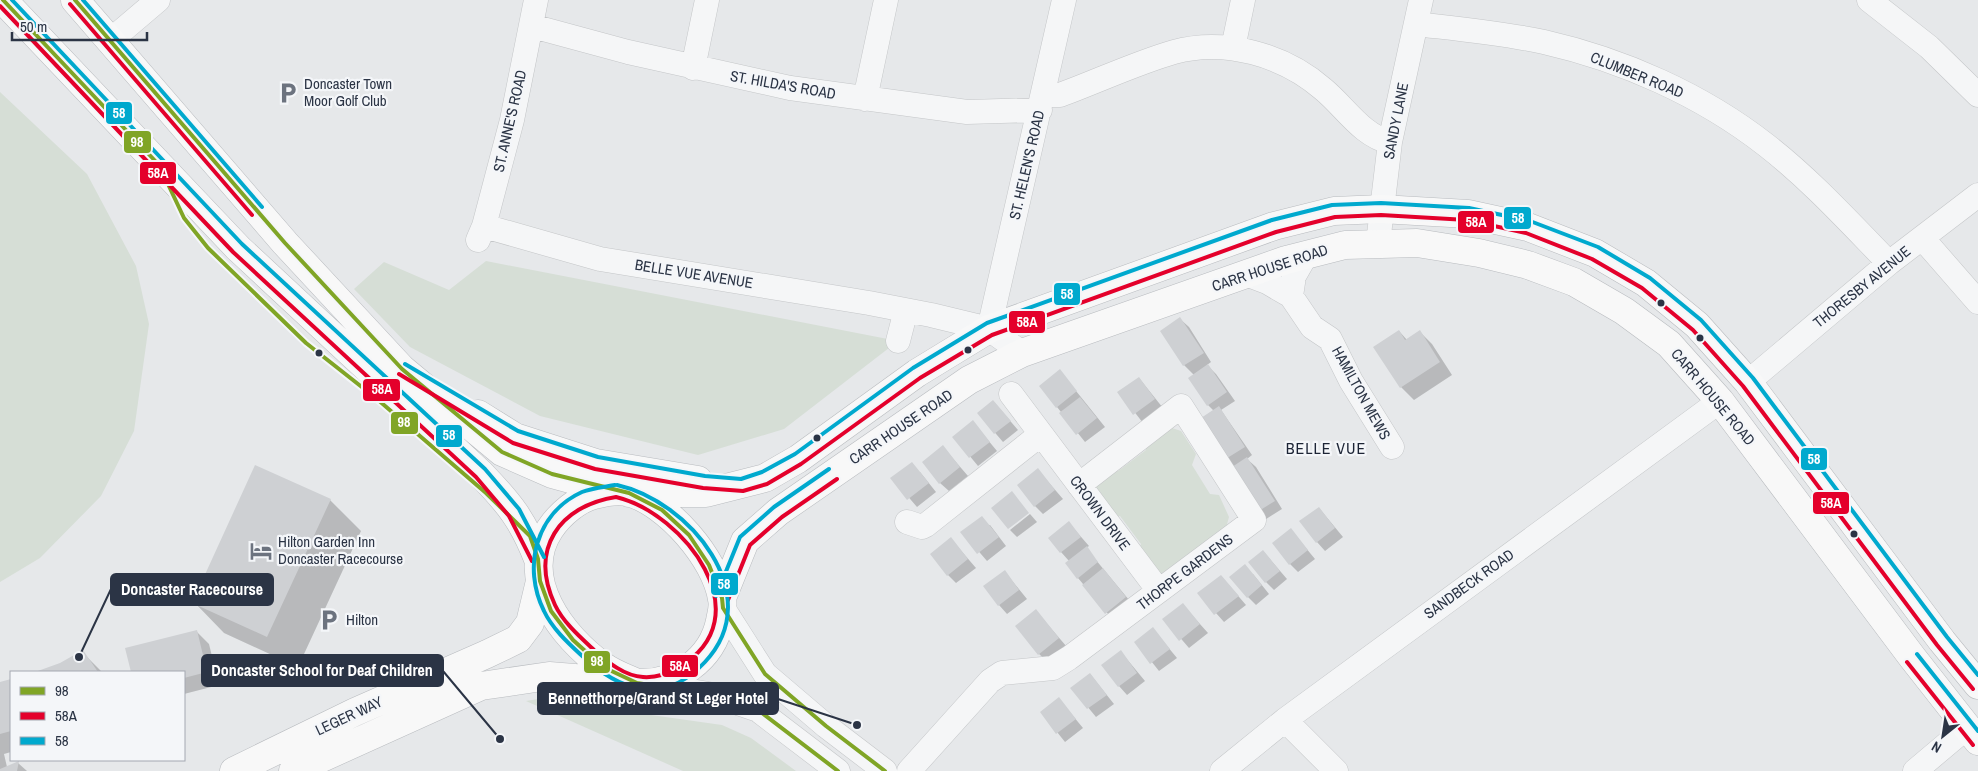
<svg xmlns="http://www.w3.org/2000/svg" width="1978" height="771" font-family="'Archivo Narrow',sans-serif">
  <rect width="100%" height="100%" fill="#e6e8ea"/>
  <!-- green -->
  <path fill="#d6ded6" d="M0,92L87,174L136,266L149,324L134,431L101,496L40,558L0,582Z
    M486,261L898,341L784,429L698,455L540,416L410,347L354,289L384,262L449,290Z
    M1166,426L1181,431L1196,454L1192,465L1210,494L1219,495L1229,517L1223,539L1170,575L1155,574L1137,552L1141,544L1120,516L1110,519L1091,492L1109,468L1118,471L1146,450V441Z
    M538,699L722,725L751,738L796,771H683L526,701Z"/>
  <!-- shadow -->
  <path fill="#0003" d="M1180,319L1189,327L1211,362L1207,365L1216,374L1235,401L1221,410L1252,455L1247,459L1256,467L1282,509L1263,521L1225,459L1214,411L1208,405L1194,375L1184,365L1162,331Z
    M1399,331L1407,340L1420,332L1432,344L1452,375L1414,400L1401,387L1375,347Z
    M1060,371L1105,427L1085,442L1057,407Z
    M1139,378L1163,408L1143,423L1119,392Z
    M993,401L1018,430L1003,442L978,413Z
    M973,422L997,451L978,466L954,437Z
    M943,447L968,476L949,491L940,483Z
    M1038,470L1063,499L1043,514L1035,506Z
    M920,472L936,492L917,507L892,478Z
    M330,500L361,531L298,667L224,633L194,602Z
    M1319,508L1343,537L1325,551L1317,542Z
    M1030,514L1037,522L1017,537L1010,530Z
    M1069,523L1089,546L1086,548L1134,606L1114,621L1078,578L1069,561L1061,552Z
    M990,525L1006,546L987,561L962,532Z
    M1291,530L1315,559L1298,572L1290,564Z
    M951,539L976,568L956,583L948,575Z
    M1263,551L1287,579L1274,590L1266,582Z
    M1004,571L1027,599L1007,614L999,605Z
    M1253,574L1269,594L1256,605L1248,597Z
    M1221,576L1246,605L1224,622L1199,594Z
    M1183,605L1208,633L1189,648L1164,619Z
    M1036,611L1067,647L1048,662L1039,654Z
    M1153,629L1177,658L1159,671L1136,642Z
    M197,632L209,644L219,685L184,694V672H132L126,649Z
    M82,652L102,672H38L61,664Z
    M1121,652L1145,681L1127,695L1119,686Z
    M1090,674L1114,704L1096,717L1072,688Z
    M11,680V752L4,754L7,767L18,763L27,771H0V683Z
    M1059,699L1083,728L1065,742L1041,712Z"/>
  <!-- building -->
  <path fill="#ced0d3" d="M1180,317L1204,353L1183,366L1160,331Z
    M1399,330L1405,340L1420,330L1440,362L1400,388L1373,347Z
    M1208,364L1227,392L1207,406L1188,378Z
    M1060,369L1077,391L1056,408L1039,386Z
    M1139,377L1155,399L1133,415L1117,392Z
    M1080,397L1097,418L1076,435L1059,413Z
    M993,400L1011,421L994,434L977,413Z
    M1219,406L1245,447L1224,460L1198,420Z
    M973,420L990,442L969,458L952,437Z
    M943,445L960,467L939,484L922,462Z
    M1247,457L1275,501L1254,514L1226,471Z
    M912,462L929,483L907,500L890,478Z
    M255,465L331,499L267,637L192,603Z
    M1038,468L1055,490L1034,507L1017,485Z
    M1012,491L1029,513L1008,529L991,508Z
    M1319,507L1335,528L1316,543L1299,521Z
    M982,516L999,537L977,554L960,532Z
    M1069,521L1081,537L1060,553L1048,538Z
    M1291,528L1308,550L1289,565L1272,543Z
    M951,537L968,559L947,576L930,554Z
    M1087,546L1098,562L1077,579L1065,563Z
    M1263,550L1280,571L1265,583L1248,562Z
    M1245,564L1262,585L1247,598L1229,577Z
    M1103,568L1126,597L1105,614L1082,585Z
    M1005,570L1019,590L998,606L983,586Z
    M1221,575L1239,596L1214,615L1197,593Z
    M1183,603L1200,624L1179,641L1162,619Z
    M1036,609L1059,638L1038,655L1015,626Z
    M1153,627L1170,649L1150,664L1134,642Z
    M197,630L207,672L184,678V672H131L125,648Z
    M83,650L98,672H35L60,663Z
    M1121,650L1137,673L1118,687L1101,665Z
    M1090,673L1107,695L1087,709L1070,688Z
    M11,679V731L0,734V682Z
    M1059,697L1076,719L1056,734L1040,712Z
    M19,761L17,771H0V769Z"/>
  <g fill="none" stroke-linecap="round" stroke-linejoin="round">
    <!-- minor casing -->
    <g stroke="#c4c6c8" stroke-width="25">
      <path id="minor" d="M1869,0L1929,47L1978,95
        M1416,24C1459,29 1502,33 1544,42C1623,60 1702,95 1766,145C1811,180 1849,222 1889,263
        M532,26L628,52L790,88L967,112L1040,110
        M111,40L158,0
        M1233,48L1243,0
        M693,68L707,0
        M1043,95H1060C1098,81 1136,63 1174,52C1225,38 1284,55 1323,89C1345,107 1362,136 1390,142
        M865,99L886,0
        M484,226L600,259L869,303L931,315L989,329L1022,353
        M1923,239L1978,302
        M478,240L484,226L512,120L536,0
        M1378,243L1390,142L1421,0
        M1246,274L1267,282L1291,296L1312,327L1330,339L1351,381L1392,447
        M1291,296L1294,276L1306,255
        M989,329L1064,0
        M898,341L906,310
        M1748,382L1889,263L1978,195
        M1011,394L1159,591
        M907,522L922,527L926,525L1041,434
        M723,608L765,674L826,726L885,771
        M651,684L714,695L758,710L838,771
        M1285,720L1336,771
        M909,771L990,681L1002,673L1053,668L1069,658L1254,520L1181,406L1079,485
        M1222,771L1285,720L1720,401
        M1915,771L1966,728"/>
    </g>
    <!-- highway casing -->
    <g stroke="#b8bbbf" stroke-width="29">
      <path id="highway" d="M3,0L238,248L480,473C509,503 523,520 538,559
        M75,0L285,243L402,369L502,452L552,474L614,491
        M478,414L515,437L596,463L698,480
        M629,493H706L765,478L798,459L917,373L989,329L1274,226L1334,211L1381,209L1468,214L1528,227L1595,253L1646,283L1697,325L1748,382L1942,641L1978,685
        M722,598L745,541L778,512L969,380L1022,353L1286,260L1345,245L1417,243L1479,253L1528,265L1574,282L1624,311L1669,344L1720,401L1912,657L1978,741
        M234,771L355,712L487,654L518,639L530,623L540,581
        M293,771L481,686L549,676L637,683C675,685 712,660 720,621C721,614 724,607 722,599C716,559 668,503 628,492C618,490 605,492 594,495C578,499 560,514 550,529C517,578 562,637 603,666C612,673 626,678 637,683"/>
    </g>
    <!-- minor -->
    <use href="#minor" stroke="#f5f6f7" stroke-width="24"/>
    <!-- highway -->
    <use href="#highway" stroke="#f8f8f8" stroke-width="28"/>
    <!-- bus-1 casing -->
    <g stroke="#f4f6f9" stroke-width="8">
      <path id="bus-1" d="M3,0L159,165L184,218L208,248L306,343L377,399L486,493L530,536L538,559L540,581L551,611L573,640L603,667L637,683L714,695L758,710L838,771
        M75,0L285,243L402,369L502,452L552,474L629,493L662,510L689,535L709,565L722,598L723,608L765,674L826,726L885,771"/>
    </g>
    <!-- bus-2 casing -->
    <g stroke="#f4f6f9" stroke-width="8">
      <path id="bus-2" d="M70,4L252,215
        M0,6L233,252L476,477L509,516L532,561
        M399,374L513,443L595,469L703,488L743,491L767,484L801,464L920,378L992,335L1276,232L1335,217L1381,215L1467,220L1526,233L1592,259L1642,288L1693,330L1743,386L1937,645L1973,689
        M616,497C684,513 764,617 679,667C669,673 656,678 643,677C624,676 608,662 594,650C580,637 563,622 555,605C529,549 559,506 616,497Z
        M728,600L750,545L782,517L837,479
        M1907,662L1973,745"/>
    </g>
    <!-- bus-3 casing -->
    <g stroke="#f4f6f9" stroke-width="8">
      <path id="bus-3" d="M12,0L242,244L485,469L519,509L544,557
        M83,0L262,207
        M405,364L518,431L598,457L705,476L741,479L762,472L795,454L913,368L987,323L1272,220L1332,205L1381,203L1469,208L1530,221L1598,247L1650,278L1701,320L1753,378L1947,637L1978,675
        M615,485C604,487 592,488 582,492C536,513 522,567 544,611C552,628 567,642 580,654C619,691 663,707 705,662C768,595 689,501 617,485
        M716,596L740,537L774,507L829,469
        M1917,654L1978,731"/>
    </g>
    <!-- bus-1 -->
    <use href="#bus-1" stroke="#80a526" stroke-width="4"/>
    <!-- bus-2 -->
    <use href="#bus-2" stroke="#e4002b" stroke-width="4"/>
    <!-- bus-3 -->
    <use href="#bus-3" stroke="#00a9ce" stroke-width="4"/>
  </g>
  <!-- icons -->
  <defs>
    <g id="parking-bare" transform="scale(1.725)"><path d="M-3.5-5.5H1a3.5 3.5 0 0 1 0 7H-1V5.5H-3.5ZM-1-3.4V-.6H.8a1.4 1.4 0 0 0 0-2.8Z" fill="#6c737f" stroke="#f4f6f9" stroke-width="2.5" paint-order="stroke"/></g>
    <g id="hotel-bare" transform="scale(1.725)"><path d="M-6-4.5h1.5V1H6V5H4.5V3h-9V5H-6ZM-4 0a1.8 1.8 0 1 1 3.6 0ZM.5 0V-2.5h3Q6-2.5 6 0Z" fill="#6c737f" stroke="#f4f6f9" stroke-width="2.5" paint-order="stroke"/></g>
  </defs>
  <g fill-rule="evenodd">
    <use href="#parking-bare" x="288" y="93"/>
    <use href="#hotel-bare" x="261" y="551"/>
    <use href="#parking-bare" x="329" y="620"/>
  </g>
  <!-- markers -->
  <g fill="#2b3445" stroke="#f4f6f9" stroke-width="2">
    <circle cx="1661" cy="303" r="4.5"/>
    <circle cx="1700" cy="338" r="4.5"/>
    <circle cx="968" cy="350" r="4.5"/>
    <circle cx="319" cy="353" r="4.5"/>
    <circle cx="817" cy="438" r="4.5"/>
    <circle cx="1854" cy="534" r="4.5"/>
  </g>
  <g text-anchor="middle" stroke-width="4.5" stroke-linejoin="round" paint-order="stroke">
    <!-- street labels -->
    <g font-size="15" fill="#2b3445" stroke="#f4f6f9">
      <text transform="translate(1637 75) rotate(22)" y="5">CLUMBER ROAD</text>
      <text transform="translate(783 85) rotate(10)" y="5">ST. HILDA'S ROAD</text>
      <text transform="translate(510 121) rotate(-77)" y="5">ST. ANNE'S ROAD</text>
      <text transform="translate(1396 121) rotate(-79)" y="5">SANDY LANE</text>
      <text transform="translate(1027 165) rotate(-77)" y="5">ST. HELEN'S ROAD</text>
      <text transform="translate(1270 268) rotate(-18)" y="5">CARR HOUSE ROAD</text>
      <text transform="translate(694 274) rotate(9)" y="5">BELLE VUE AVENUE</text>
      <text transform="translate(1862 287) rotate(-39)" y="5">THORESBY AVENUE</text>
      <text transform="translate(1361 393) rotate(61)" y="5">HAMILTON MEWS</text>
      <text transform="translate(1713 397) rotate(50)" y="5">CARR HOUSE ROAD</text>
      <text transform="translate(901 427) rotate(-34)" y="5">CARR HOUSE ROAD</text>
      <text transform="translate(1100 513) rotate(53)" y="5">CROWN DRIVE</text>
      <text transform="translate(1185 572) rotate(-37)" y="5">THORPE GARDENS</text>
      <text transform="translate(1469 584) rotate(-36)" y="5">SANDBECK ROAD</text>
      <text transform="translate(349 716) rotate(-25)" y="5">LEGER WAY</text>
    </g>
    <!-- poi labels -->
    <g font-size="15" fill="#2b3445" stroke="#f4f6f9" text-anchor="start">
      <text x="304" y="89">Doncaster Town<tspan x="304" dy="17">Moor Golf Club</tspan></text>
      <text x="278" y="547">Hilton Garden Inn<tspan x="278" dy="17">Doncaster Racecourse</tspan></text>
      <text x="346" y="625">Hilton</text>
    </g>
    <!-- neighbourhood labels -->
    <g font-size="16" letter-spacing="1" fill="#1d2536" stroke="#f4f6f9">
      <text x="1326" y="454">BELLE VUE</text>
    </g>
  </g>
  <!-- callouts -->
  <path fill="none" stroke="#2b3445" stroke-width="2" d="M79 657L111 589M500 739L443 671M857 725L778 699"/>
  <g fill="#2b3445" stroke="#f4f6f9" stroke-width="2">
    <circle cx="79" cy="657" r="5"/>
    <circle cx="500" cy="739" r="5"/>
    <circle cx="857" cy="725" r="5"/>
  </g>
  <g fill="#2b3445" stroke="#2b3445" stroke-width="2">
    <rect x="111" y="574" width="162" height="31" rx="5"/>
    <rect x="202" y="655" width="241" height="31" rx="5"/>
    <rect x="538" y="683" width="240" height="31" rx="5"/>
  </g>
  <g font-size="16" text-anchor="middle" font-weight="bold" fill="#fff">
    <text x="192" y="595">Doncaster Racecourse</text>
    <text x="322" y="676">Doncaster School for Deaf Children</text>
    <text x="658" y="704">Bennetthorpe/Grand St Leger Hotel</text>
  </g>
  <g stroke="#f4f6f9" stroke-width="2">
    <rect x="105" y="101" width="28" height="24" rx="5" fill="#00a9ce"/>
    <rect x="123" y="130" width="29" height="24" rx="5" fill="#80a526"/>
    <rect x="139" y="161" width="38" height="24" rx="5" fill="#e4002b"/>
    <rect x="1503" y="206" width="29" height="24" rx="5" fill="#00a9ce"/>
    <rect x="1457" y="210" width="38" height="24" rx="5" fill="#e4002b"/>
    <rect x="1053" y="282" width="28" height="24" rx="5" fill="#00a9ce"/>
    <rect x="1008" y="310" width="38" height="24" rx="5" fill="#e4002b"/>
    <rect x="362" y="378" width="39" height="24" rx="5" fill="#e4002b"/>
    <rect x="390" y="411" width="29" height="24" rx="5" fill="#80a526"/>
    <rect x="435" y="424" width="28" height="24" rx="5" fill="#00a9ce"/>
    <rect x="1800" y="447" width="28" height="24" rx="5" fill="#00a9ce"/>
    <rect x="1812" y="491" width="38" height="24" rx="5" fill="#e4002b"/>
    <rect x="710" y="572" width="29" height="24" rx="5" fill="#00a9ce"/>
    <rect x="583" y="650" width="28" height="24" rx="5" fill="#80a526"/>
    <rect x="661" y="654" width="38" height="24" rx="5" fill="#e4002b"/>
  </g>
  <g font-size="14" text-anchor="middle" font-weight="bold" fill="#fff">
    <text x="119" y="118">58</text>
    <text x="137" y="147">98</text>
    <text x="158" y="178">58A</text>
    <text x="1518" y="223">58</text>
    <text x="1476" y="227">58A</text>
    <text x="1067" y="299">58</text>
    <text x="1027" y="327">58A</text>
    <text x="382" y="394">58A</text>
    <text x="404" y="427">98</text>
    <text x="449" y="440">58</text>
    <text x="1814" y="464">58</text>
    <text x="1831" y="508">58A</text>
    <text x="724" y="589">58</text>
    <text x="597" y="666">98</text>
    <text x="680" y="671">58A</text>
  </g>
  <!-- legend -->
  <rect x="10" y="671" width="175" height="90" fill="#f4f6f9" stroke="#a4a8b1"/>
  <rect x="20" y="687" width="25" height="8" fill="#80a526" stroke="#a4a8b1"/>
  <text x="55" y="696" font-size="15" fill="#2b3445">98</text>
  <rect x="20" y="712" width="25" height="8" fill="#e4002b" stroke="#a4a8b1"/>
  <text x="55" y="721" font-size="15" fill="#2b3445">58A</text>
  <rect x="20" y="737" width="25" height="8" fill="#00a9ce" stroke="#a4a8b1"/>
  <text x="55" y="746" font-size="15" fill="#2b3445">58</text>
  <!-- north arrow -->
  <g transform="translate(1943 736) rotate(210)" stroke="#f4f6f9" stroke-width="4" paint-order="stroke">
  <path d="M0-4L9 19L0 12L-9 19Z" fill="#2b3445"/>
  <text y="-8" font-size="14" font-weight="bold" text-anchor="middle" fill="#2b3445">N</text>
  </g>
  <!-- scale -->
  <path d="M12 32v8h135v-8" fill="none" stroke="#2b3445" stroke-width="2.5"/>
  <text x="20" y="32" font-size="15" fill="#2b3445" stroke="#f4f6f9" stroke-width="4" paint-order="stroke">50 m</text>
</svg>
